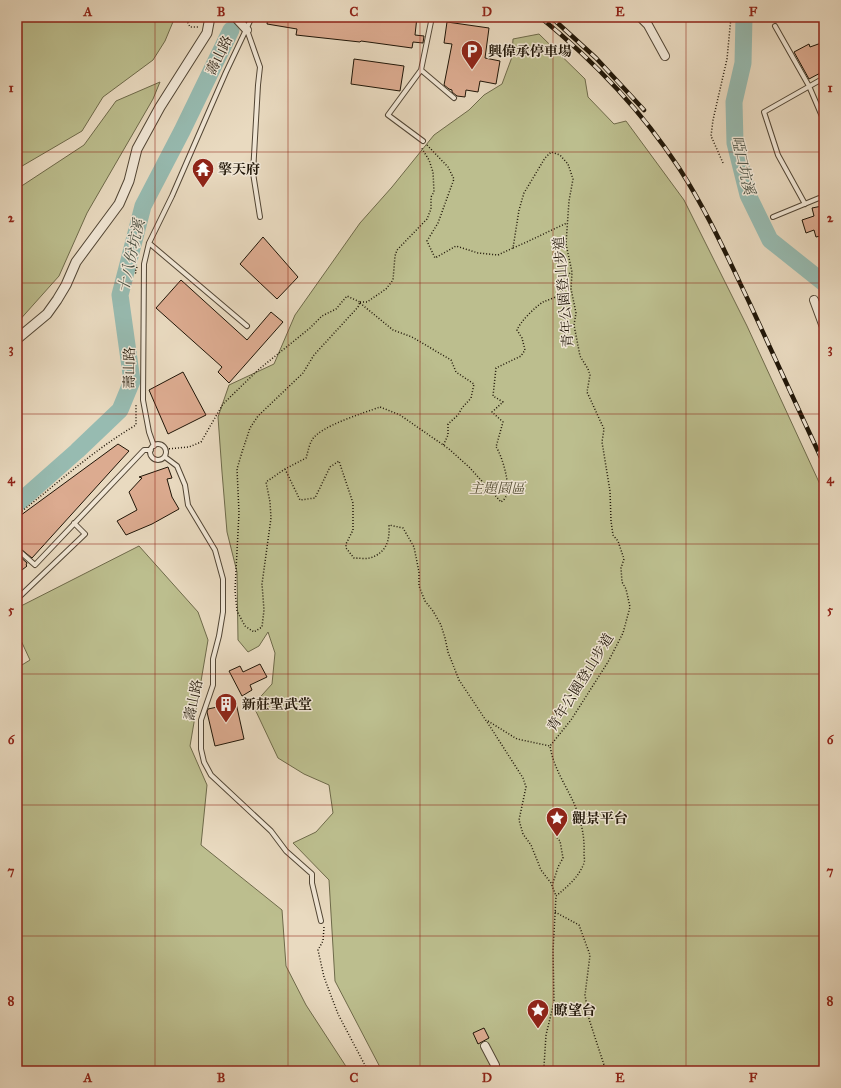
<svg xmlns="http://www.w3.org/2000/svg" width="841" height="1088" font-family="'IM FELL Great Primer','Noto Serif TC',serif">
  <rect width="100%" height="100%" fill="#e9dac0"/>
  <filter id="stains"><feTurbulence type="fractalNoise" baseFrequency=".005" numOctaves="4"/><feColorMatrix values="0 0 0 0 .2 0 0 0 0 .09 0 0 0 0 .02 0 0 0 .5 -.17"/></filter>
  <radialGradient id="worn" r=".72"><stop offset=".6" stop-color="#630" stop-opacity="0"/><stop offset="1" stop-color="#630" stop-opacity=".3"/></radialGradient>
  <!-- green -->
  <path fill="#bcbe8e" stroke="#6e6a4a" d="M17,17H175L165,41L153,60L103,97L82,131L17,169Z
    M539,34L585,79L588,97L614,124L626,121L684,200L747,326L824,493V1071H382L335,981L329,880L293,843L316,832L333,813L329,785L304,774L278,758L253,705L272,684L275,653L268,632L259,646L248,652L238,640L237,572L227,532L222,472L218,417L229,385L274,364L295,315L360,223L392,187L434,135L469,110L484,95L502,84L512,57L513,39Z
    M160,82L153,99L87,213L59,276L17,323V189L84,145L116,101Z
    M139,546L198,612L208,640L190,746L207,785L201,845L282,910L286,966L306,1005L349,1071H17V668L30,660L17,632V608Z"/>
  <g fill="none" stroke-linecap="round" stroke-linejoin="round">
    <!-- river -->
    <path stroke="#97bbb1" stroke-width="17" d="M744,17L743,63L734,102L735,143L748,195L770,240L824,283
      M17,504L77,451L120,410L132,381L120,295L143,206L182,131L231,30"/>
  </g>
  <!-- building -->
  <path fill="#dcab90" stroke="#1f1507" d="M268,17H417L415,35L424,36L423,43L413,42L412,48L361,41L360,42L296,35L297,29L267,24Z
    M447,22L489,28L485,58L500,61L496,84L480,81L478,92L466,90L465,97L457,96L452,92V90L449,89L444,85L452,44L444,43Z
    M824,42V71L809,79L794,52L809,44L810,47Z
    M354,59L404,66L400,91L351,84Z
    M822,206L824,213V235L816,237L814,230L806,233L802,220L814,216L812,208Z
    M263,237L298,277L277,299L240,264Z
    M181,280L247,340L271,312L283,322L229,383L218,372L222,367L156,308Z
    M183,372L206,415L168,434L149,390Z
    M118,444L129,451L32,558L17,546V518Z
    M168,467L172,478L167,479L172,497L179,509L152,524L126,535L117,521L137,510L129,492L142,478L139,477Z
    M17,554L27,563L26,565L27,566L17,574Z
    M260,664L267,677L250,685L252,690L242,696L229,671L240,666L243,672Z
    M236,703L244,739L215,746L207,712L208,709Z
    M484,1028L489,1038L478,1044L473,1033Z"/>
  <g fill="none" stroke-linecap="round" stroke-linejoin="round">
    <!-- service casing -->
    <g stroke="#524635" stroke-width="6">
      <path id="service" d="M775,26L809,86L824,121
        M247,30L260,67L258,85L253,173L260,217
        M421,70L454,98
        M423,141L388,115L421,70L432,17
        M805,204L778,155L764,112L824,78
        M773,217L824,196
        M149,243L247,326
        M150 452a8 8 0 1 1 16 0a8 8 0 1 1-16 0Z
        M154,446L149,432L143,400L144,264L149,243L172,196L226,72L252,17
        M165,457L177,466L185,485L188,505L215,550L223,579V612L219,636L213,659V685L201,720V749L204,762L211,775L271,831L286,851L312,874V883L321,921
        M17,549L35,565L144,450H151
        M17,599L85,534L74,523"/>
    </g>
    <!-- minor casing -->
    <g stroke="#524635" stroke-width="10">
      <path id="minor" d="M235,17L247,30
        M640,17L648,25L665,56
        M814,300L824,327
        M485,1046L495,1065V1071"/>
    </g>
    <!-- tertiary casing -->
    <g stroke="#524635" stroke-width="11">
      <path id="tertiary" d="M17,339L47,314L57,300L66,285L76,262L119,204L129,181L137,149L160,107L207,33L210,17"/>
    </g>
    <!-- path -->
    <path stroke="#1f1507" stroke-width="1.5" stroke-dasharray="1 2" stroke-linecap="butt" d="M185,17L190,27H199
      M176,19L178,17
      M427,145L448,167L454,179L438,223L427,241L435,258L456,246L478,253L498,255L513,248L519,210L524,193L545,158L551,152L560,155L568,164L573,179L569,201L566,244L572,272L571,289L576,313L574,325L580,356L588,369L590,375L587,392L604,429L602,442L610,491L611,521L613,535L618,541L624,559L621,568L622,582L626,589L630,607L623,633L608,662L571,720L550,746C553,765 563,781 571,797C580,815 585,834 584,854C584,857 585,860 584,863C579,877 567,887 556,896L553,951L554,1002L546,1035L544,1066L545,1071
      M723,163L711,136L713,120L727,59L731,17
      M513,248C532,240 549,231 567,223
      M137,267L135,272L137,275
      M360,302H367L386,289L393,280L395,256L397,250L427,219L431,209V197L434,192L433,172L429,160L421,147
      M360,303L393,330L412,337L451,360L456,372L474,384L471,398L462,408L458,415L448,424V435L443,446
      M166,449L189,447L201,442L223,404L258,370L310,328L322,316L336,309L347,296L360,302L358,307L314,355L303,373L258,416L250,428L242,452L237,469L239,513L235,590L237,611L245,626L254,632L262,627L264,610L262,584L271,518L270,502L266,482L285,469L306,458C308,452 309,445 312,440C320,426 364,413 380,407L400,415L449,449L469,467L501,502C502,501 504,500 505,498C512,488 502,455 496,447L503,422L492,412L503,402L493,396L496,368L521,356L525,350L522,338L517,330C520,322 535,307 543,302C550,299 560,297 564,289C568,283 564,278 571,272
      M285,469L300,500L315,498L330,467L339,461L353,503V530L346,544V548L354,558C358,558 365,559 370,558C386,553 390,541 389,525L403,528L414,547L419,572V586L425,601L433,611L441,625L445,638L448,652L459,680L491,728L523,778L526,787L519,820L523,834L531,845L541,870L551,883L556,896
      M17,515C57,484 92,451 136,425V404
      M488,721L517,739L550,746
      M552,886L558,867L563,858L560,841L557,838
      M555,912L579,925L590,955L585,995L589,1019L606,1071
      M324,927L323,941L318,950L324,977L338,1014L368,1071"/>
    <!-- service -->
    <use href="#service" stroke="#f1e7d6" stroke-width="4"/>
    <!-- minor -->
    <use href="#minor" stroke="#f1e7d6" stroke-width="8"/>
    <!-- tertiary -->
    <use href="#tertiary" stroke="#f1e7d6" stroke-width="9"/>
    <!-- rail casing -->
    <g stroke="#1f1507" stroke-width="4.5">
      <path id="rail" d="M540,17C593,60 641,110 679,168C707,211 728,258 750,304C775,358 799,411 824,464
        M551,17L596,58L644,110"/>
    </g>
    <!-- rail -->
    <use href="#rail" stroke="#f1e7d6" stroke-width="3" stroke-dasharray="9" stroke-linecap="butt"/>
  </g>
  <!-- grid -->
  <path fill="none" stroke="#8f2418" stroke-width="1" stroke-opacity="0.55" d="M155,17V1071M288,17V1071M420,17V1071M553,17V1071M686,17V1071M17,152H824M17,283H824M17,414H824M17,544H824M17,674H824M17,805H824M17,936H824"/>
  <!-- icons -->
  <defs>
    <g id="parking-pin" transform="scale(1.15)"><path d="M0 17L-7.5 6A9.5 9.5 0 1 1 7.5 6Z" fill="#8f2418" stroke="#f1e7d6"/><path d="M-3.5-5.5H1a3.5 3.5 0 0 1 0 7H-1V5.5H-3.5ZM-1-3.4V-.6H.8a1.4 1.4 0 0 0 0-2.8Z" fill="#fff"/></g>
    <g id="temple-pin" transform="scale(1.15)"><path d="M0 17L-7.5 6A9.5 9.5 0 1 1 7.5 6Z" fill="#8f2418" stroke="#f1e7d6"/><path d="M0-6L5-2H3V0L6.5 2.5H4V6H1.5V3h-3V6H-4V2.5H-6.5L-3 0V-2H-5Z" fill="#fff"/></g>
    <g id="building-pin" transform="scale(1.15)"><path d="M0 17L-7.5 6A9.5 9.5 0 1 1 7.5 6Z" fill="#8f2418" stroke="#f1e7d6"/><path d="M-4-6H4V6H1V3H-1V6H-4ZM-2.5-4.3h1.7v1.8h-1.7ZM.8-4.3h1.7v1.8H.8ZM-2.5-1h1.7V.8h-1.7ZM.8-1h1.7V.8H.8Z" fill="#fff"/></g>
    <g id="sight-pin" transform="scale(1.15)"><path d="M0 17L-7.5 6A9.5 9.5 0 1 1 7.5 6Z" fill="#8f2418" stroke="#f1e7d6"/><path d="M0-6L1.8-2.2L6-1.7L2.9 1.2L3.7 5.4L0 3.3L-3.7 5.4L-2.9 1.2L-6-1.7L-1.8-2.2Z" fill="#fff"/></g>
  </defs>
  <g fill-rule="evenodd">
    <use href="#parking-pin" x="472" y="51"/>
    <use href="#temple-pin" x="203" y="169"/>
    <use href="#building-pin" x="226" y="704"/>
    <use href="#sight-pin" x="557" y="818"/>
    <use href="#sight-pin" x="538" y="1010"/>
  </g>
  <g text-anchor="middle" stroke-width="3" stroke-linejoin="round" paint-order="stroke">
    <!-- poi labels -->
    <g font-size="14" font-weight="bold" fill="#1f1507" stroke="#f1e7d6" text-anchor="start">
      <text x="488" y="56">興偉承停車場</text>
      <text x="218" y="174">擎天府</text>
      <text x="242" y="709">新莊聖武堂</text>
      <text x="572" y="823">觀景平台</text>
      <text x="554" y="1015">瞭望台</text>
    </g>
    <!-- street labels -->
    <g font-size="14" fill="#1f1507" stroke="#f1e7d6">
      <text transform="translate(219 55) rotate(-64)" y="5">壽山路</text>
      <text transform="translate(563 292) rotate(-95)" y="5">青年公園登山步道</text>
      <text transform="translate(129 368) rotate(-89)" y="5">壽山路</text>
      <text transform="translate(580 682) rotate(-58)" y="5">青年公園登山步道</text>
      <text transform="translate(193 700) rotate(-78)" y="5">壽山路</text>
    </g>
    <!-- park labels -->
    <g font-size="14" font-style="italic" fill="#565036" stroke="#f1e7d6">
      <text x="497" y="493">主題園區</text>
    </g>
    <!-- water labels -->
    <g font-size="15" font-style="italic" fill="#494f42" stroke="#f1e7d6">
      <text transform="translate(743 165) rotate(77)" y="5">啞口坑溪</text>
      <text transform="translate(131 256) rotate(-77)" y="5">十八份坑溪</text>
    </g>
  </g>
  <!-- margin -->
  <rect width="841" height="1088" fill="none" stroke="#e9dac0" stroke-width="44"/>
  <rect x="22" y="22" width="797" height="1044" fill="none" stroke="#8f2418" stroke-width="1.5"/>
  <g font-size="13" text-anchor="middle" font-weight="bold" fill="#8f2418">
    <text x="88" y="16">A</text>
    <text x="221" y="16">B</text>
    <text x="354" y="16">C</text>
    <text x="487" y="16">D</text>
    <text x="620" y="16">E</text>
    <text x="753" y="16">F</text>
    <text x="11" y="92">1</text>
    <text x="830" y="92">1</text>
    <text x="11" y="222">2</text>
    <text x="830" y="222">2</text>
    <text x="11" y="353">3</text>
    <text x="830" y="353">3</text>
    <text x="11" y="483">4</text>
    <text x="830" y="483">4</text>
    <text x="11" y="614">5</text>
    <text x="830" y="614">5</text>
    <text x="11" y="744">6</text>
    <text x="830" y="744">6</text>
    <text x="11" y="875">7</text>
    <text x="830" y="875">7</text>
    <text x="11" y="1005">8</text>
    <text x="830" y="1005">8</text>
    <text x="88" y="1082">A</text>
    <text x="221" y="1082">B</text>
    <text x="354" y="1082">C</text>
    <text x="487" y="1082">D</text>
    <text x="620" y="1082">E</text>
    <text x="753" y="1082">F</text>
  </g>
  <rect width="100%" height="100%" filter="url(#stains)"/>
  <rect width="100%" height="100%" fill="url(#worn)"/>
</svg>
